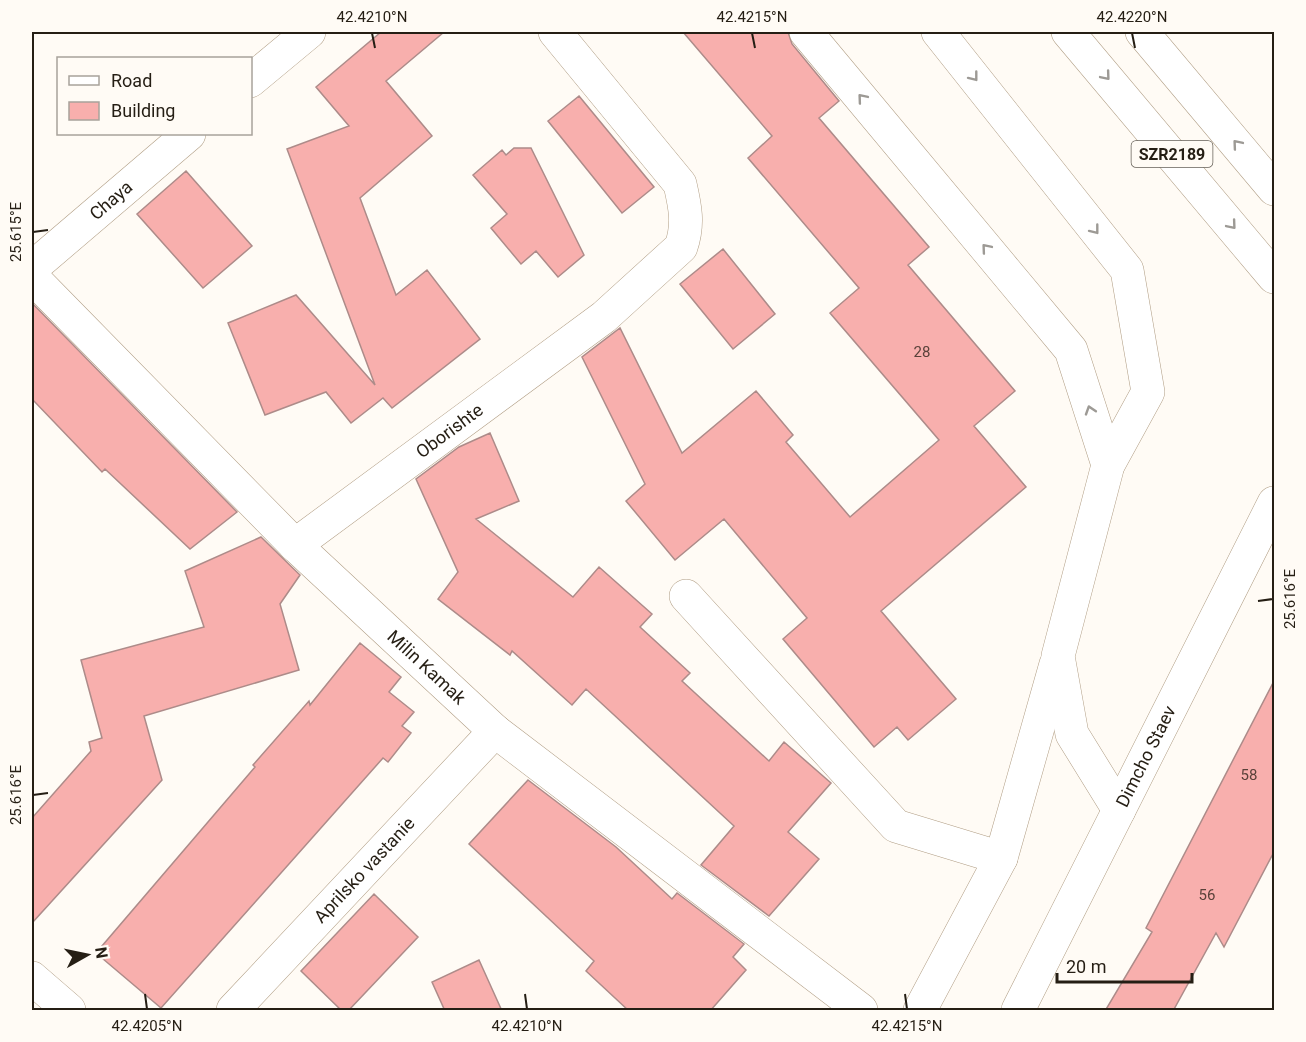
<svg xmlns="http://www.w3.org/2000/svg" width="1306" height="1042" font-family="Roboto,sans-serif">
  <rect width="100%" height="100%" fill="#fffbf5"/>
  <!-- building -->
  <path fill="#f8afad" stroke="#ad8b89" stroke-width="1.5" d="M381,32H444L386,81L432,136L360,198L396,295L427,270L480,339L392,408L383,398L351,423L326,392L265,415L228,323L296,295L375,385L287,149L349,126L316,87Z
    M683,32H788L792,44L839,101L819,118L929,247L908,265L1015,391L974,426L1026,487L881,611L956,699L908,740L897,727L874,747L783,639L807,618L724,519L675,560L626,501L645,484L582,357L620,328L682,453L756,391L793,435L786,442L850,517L939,440L830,313L859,288L748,158L772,136Z
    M579,96L654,187L622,213L548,121Z
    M514,148H531L584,255L558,277L536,251L521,264L491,228L507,214L473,175L502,150L506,155Z
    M186,171L252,246L203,288L137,214Z
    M723,249L775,314L733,349L680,284Z
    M32,303L237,512L190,549L105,469L102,472L32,399Z
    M490,433L519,501L476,519L573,597L599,567L652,614L640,627L690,673L682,681L769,761L784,742L831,783L788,832L819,859L769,916L701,865L734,826L586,689L572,705L512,651L510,655L438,599L458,572L416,479L459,447Z
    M261,537L300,575L280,604L299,670L144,716L162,780L32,923V818L91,751L89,742L102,738L81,660L204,627L185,571Z
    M360,643L401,677L389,692L414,712L402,726L411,733L388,762L383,758L161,1008L96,953L255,767L253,765L309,701L310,705Z
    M1275,679V850L1224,947L1216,933L1173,1011H1105L1152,932L1146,928Z
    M528,780L616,847L672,899L677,893L744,944L733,957L746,970L710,1011H629L586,971L594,961L469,844Z
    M374,894L418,937L348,1011H342L301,971Z
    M479,960L502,1011H445L432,982Z"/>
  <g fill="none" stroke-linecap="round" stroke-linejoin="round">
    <!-- minor casing -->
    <g stroke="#b19e85" stroke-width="34">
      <g id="minor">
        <path d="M806,32L1071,350L1108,465"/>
        <path d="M938,32L1127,270L1148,392L1108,465L1058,656L1072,734L1119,810"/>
        <path d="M250,81L309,32"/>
        <path id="s1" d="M32,268L189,134"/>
        <path id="s2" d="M32,277L295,545L495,731L861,1010"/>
        <path id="s3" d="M295,545L604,317L681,247C689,224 685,206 680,184L555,32"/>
        <path d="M686,596L896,826L1001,858"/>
        <path d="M32,978L69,1010"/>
        <path id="s4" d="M233,1010L495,731"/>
        <path d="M920,1010L1001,858L1056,664"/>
      </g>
    </g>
    <!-- major casing -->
    <g stroke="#b19e85" stroke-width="34">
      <g id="major">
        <path d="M1068,32L1274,277"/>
        <path d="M1142,32L1274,189"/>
        <path id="s5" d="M1018,1010L1274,503"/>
      </g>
    </g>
    <!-- minor -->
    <use href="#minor" stroke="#fff" stroke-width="33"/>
    <!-- major -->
    <use href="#major" stroke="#fff" stroke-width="33"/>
  </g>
  <!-- one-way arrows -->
  <defs><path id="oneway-chevron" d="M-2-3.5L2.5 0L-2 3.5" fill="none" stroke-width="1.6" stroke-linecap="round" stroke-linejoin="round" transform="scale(1.5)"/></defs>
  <g stroke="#9d9a95">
    <use href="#oneway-chevron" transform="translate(1106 76) rotate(50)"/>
    <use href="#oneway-chevron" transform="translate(974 77) rotate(52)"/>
    <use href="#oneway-chevron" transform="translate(862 98) rotate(-130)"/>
    <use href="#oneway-chevron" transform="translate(1237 144) rotate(-130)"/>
    <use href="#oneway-chevron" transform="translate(1232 225) rotate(50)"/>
    <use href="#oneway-chevron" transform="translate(1095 230) rotate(52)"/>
    <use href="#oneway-chevron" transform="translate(986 248) rotate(-130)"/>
    <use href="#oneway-chevron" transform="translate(1090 410) rotate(-108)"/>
  </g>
  <!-- ticks -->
  <path fill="none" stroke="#251e14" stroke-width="2" d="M372,33L375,48M752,33L755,48M1132,33L1135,48M33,232L48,230M1258,601L1273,599M33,795L48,793M145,994L147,1009M525,994L527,1009M905,994L907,1009"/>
  <g text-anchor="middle" stroke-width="6" stroke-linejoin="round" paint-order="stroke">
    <!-- number labels -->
    <g font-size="15" fill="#5a423a">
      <text x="922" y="357">28</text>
      <text x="1249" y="780">58</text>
      <text x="1207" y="900">56</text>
    </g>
    <!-- shield labels -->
    <rect fill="#fffbf5" stroke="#666058" stroke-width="1.5" x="1131.5" y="141" width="81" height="26" rx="4.5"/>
    <g font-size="16" font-weight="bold" fill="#251e14">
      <text x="1172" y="160">SZR2189</text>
    </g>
    <!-- street labels -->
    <g font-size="18" fill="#251e14" stroke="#fffbf5">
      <text dy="6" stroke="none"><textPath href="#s1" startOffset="104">Chaya</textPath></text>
      <text dy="6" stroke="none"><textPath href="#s3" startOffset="192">Oborishte</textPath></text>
      <text dy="6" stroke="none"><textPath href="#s2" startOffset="555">Milin Kamak</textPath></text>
      <text dy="6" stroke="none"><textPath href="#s5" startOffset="284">Dimcho Staev</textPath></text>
      <text dy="6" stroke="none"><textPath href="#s4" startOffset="192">Aprilsko vastanie</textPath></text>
    </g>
  </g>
  <!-- border -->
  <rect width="1306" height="1042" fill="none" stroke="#fffbf5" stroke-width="66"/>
  <!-- legend -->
  <rect x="57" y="57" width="195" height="78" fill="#fffbf5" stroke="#a8a39b" stroke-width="1.5"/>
  <rect x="69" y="76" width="30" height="9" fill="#ffffff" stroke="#a8a39b" stroke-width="1.5"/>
  <text x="111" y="87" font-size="18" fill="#251e14">Road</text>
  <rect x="69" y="102" width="30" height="18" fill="#f8afad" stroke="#a8a39b" stroke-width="1.5"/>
  <text x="111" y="117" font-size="18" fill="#251e14">Building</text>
  <!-- north arrow -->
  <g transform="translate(87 955) rotate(81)" stroke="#fffbf5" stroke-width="4.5" paint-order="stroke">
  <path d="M0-4.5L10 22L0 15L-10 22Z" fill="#251e14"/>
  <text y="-9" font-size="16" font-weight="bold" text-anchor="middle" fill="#251e14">N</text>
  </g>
  <!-- scale -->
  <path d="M1057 973v9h135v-9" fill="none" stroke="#251e14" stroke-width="3"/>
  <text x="1066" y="973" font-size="18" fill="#251e14" stroke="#fffbf5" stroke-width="4.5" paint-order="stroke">20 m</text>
  <rect x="33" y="33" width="1240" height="976" fill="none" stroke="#251e14" stroke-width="2"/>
  <g font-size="15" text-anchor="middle" fill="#251e14">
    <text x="372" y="22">42.4210°N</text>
    <text x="752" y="22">42.4215°N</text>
    <text x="1132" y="22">42.4220°N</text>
    <text transform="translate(16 232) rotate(-90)" y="5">25.615°E</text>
    <text transform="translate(1290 599) rotate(-90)" y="5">25.616°E</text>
    <text transform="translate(16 795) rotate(-90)" y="5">25.616°E</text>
    <text x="147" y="1031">42.4205°N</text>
    <text x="527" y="1031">42.4210°N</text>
    <text x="907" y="1031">42.4215°N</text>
  </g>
</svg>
